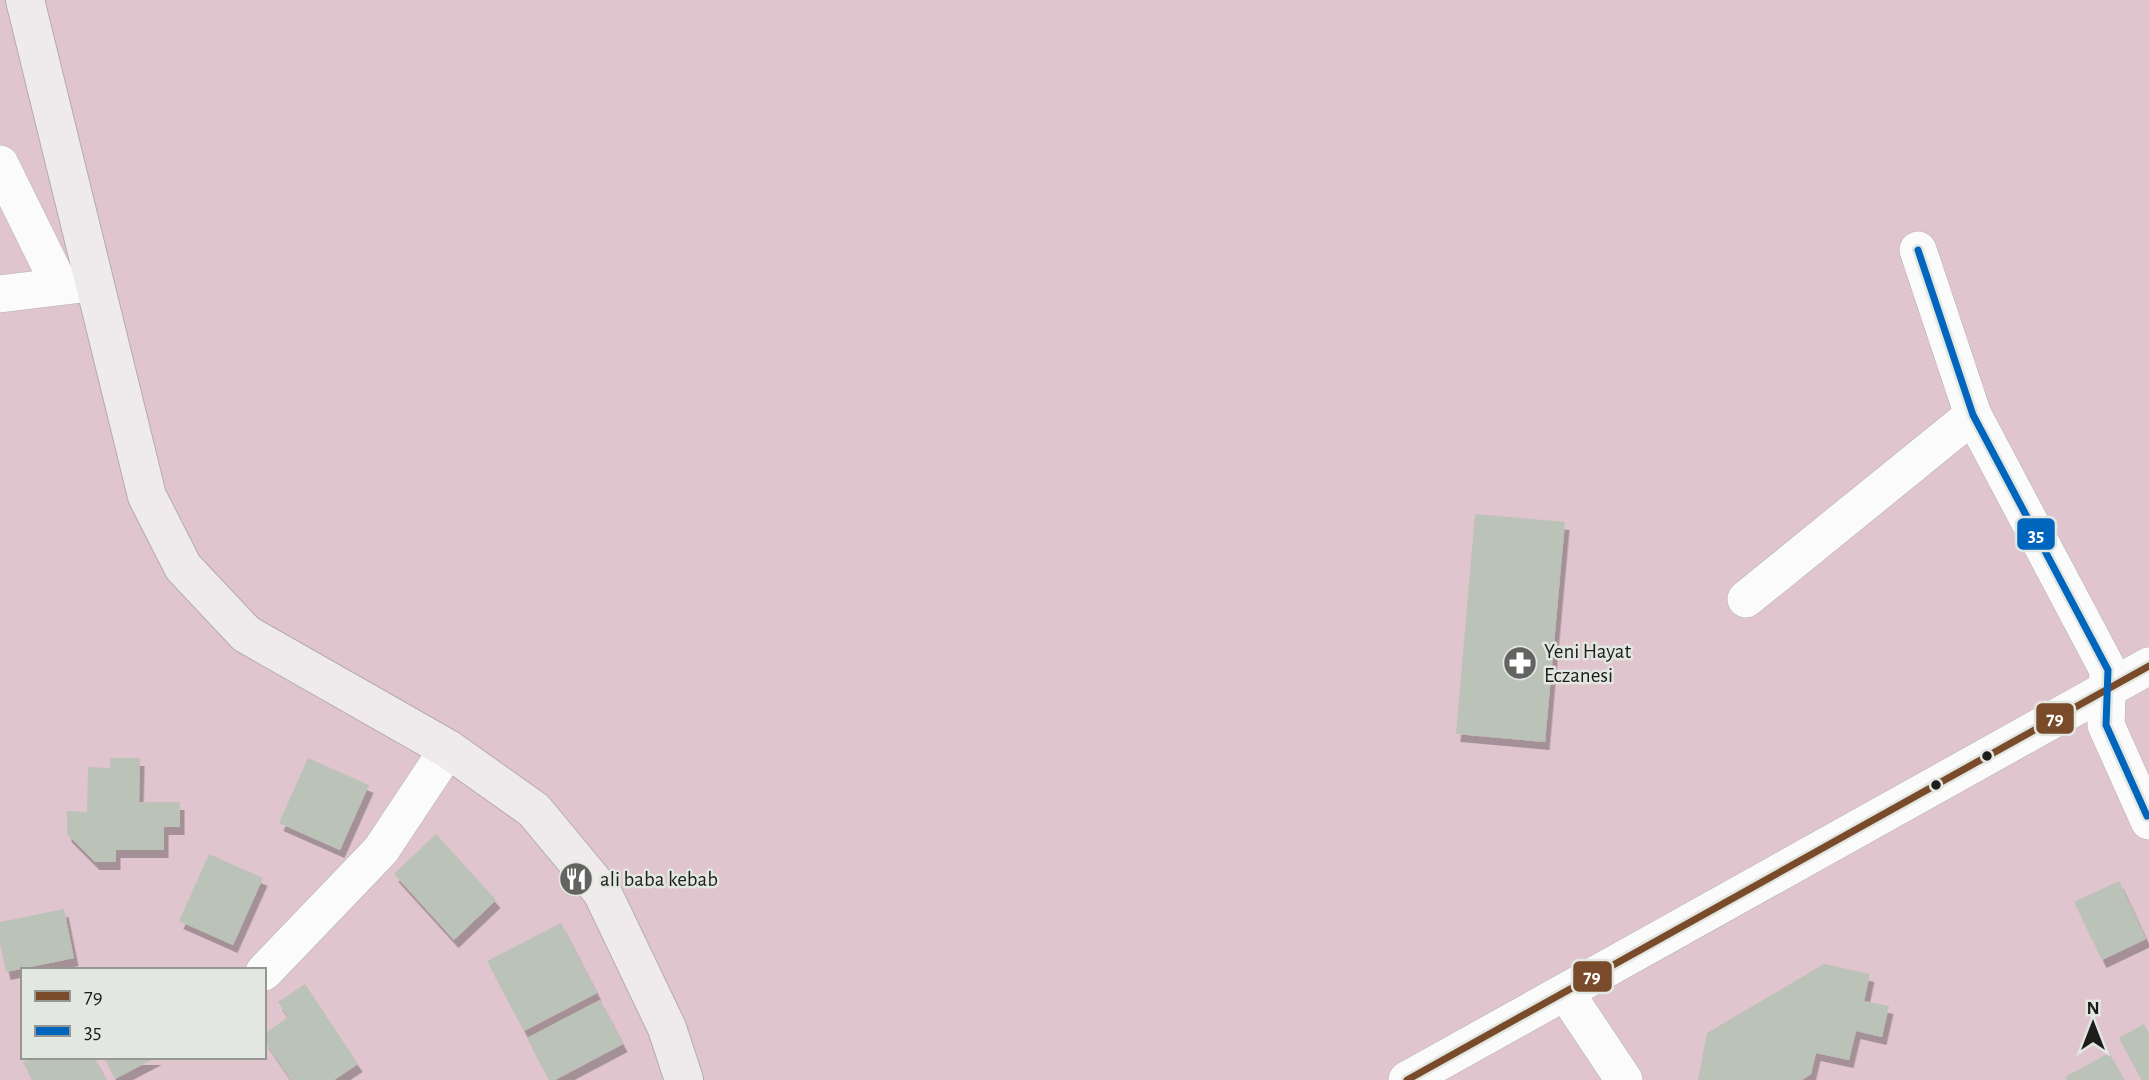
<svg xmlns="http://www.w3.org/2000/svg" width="2149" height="1080" font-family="'Alegreya Sans',sans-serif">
  <defs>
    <filter id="shadow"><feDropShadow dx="4.5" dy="8" stdDeviation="0" flood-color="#0004"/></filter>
  </defs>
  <rect width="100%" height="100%" fill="#e4e6e2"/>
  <!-- green -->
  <path fill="#e0c4ce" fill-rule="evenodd" d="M0,0H2149V1080H0ZM23,970H264V1057H23Z"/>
  <!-- building -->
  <path fill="#bbc3b8" filter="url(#shadow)" d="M1475,514L1565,522L1545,742L1456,734Z
    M110,758H140L139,802H180V827H164V850H116V862H95L67,834V811L87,812L88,767L110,768Z
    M308,758L369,785L340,850L279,823Z
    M436,834L496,900L454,940L394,874Z
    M209,854L263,878L233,945L179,921Z
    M2119,881L2146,939L2102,960L2074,902Z
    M64,909L74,958L6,972L0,943V922Z
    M561,923L597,993L524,1031L487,961Z
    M1824,964L1870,974L1864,1001L1889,1006L1882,1037L1856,1031L1849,1060L1816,1053L1811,1074L1802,1080H1698L1707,1033Z
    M305,984L358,1064L334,1080H291L264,1040V1034L288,1017L278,1002Z
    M600,1000L623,1044L555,1080H549L527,1038Z
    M2144,1024L2149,1033V1080H2142L2119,1038Z
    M2109,1053L2124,1080H2067L2065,1077Z
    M33,1057H94L106,1080H32L23,1062Z
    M104,1057H157L115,1079Z"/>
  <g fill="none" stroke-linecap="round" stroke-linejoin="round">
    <!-- minor casing -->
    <g stroke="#b3b4b2" stroke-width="38">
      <path id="minor" d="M0,164L60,286
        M1918,250L1973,415L2108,670L2106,725L2149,821
        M0,294L82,284
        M1746,599L1973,415
        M264,972L381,850L448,749
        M1566,993L1624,1080
        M1407,1080L2149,666"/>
    </g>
    <!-- major casing -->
    <g stroke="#b4acad" stroke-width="40">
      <path id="major" d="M25,0L147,496L183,567L246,634L448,749L534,810L602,892L667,1028L684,1080"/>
    </g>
    <!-- minor -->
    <use href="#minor" stroke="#fbfbfb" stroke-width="37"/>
    <!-- major -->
    <use href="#major" stroke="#efebec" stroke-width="38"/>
    <!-- bus-1 casing -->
    <g stroke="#e3e7e1" stroke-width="12">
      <path id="bus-1" d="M1407,1080L2149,666"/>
    </g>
    <!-- bus-2 casing -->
    <g stroke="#e3e7e1" stroke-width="12">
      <path id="bus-2" d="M1918,250L1973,415L2108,670L2106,725L2147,816"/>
    </g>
    <!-- bus-1 -->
    <use href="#bus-1" stroke="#7a4b2a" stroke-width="7"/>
    <!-- bus-2 -->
    <use href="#bus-2" stroke="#0065bd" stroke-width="7"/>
  </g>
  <!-- icons -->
  <defs>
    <g id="pharmacy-disc" transform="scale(1.75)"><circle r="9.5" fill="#636461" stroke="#e3e7e1"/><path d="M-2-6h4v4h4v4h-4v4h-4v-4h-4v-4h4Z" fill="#fff"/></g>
    <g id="restaurant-disc" transform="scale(1.75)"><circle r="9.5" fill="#636461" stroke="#e3e7e1"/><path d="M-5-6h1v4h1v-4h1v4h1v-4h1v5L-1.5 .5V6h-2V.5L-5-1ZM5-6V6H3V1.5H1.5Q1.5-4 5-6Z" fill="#fff"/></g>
  </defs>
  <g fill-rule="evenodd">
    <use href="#pharmacy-disc" x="1520" y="663"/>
    <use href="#restaurant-disc" x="576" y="879"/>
  </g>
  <!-- markers -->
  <g fill="#1d1e1c" stroke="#e3e7e1" stroke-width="2.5">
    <circle cx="1987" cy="756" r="6"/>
    <circle cx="1936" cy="785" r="6"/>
  </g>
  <g text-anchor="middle" stroke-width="5" stroke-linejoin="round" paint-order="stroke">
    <!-- poi labels -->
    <g font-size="21" fill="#1d1e1c" stroke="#e3e7e1" text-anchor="start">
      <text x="1544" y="658">Yeni Hayat<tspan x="1544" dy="24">Eczanesi</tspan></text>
      <text x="600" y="886">ali baba kebab</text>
    </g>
  </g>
  <g stroke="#e3e7e1" stroke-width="2.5">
    <rect x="2016" y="517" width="40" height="34" rx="7" fill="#0065bd"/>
    <rect x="2035" y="702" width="40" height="33" rx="7" fill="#7a4b2a"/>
    <rect x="1572" y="960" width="41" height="33" rx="7" fill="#7a4b2a"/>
  </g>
  <g font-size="19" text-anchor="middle" font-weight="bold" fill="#fff">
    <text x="2036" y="541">35</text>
    <text x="2055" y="725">79</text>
    <text x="1592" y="983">79</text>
  </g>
  <!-- legend -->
  <rect x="21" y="968" width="245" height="91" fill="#e3e7e1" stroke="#949792" stroke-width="2"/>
  <rect x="35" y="991" width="35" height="10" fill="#7a4b2a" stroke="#949792" stroke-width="2"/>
  <text x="84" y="1003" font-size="21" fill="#1d1e1c">79</text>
  <rect x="35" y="1026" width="35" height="10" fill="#0065bd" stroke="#949792" stroke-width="2"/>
  <text x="84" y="1038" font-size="21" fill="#1d1e1c">35</text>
  <!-- north arrow -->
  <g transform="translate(2093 1024)" stroke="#e3e7e1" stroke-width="5" paint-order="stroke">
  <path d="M0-5L12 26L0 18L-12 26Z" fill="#1d1e1c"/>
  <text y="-10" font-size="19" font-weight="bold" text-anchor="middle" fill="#1d1e1c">N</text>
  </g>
</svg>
